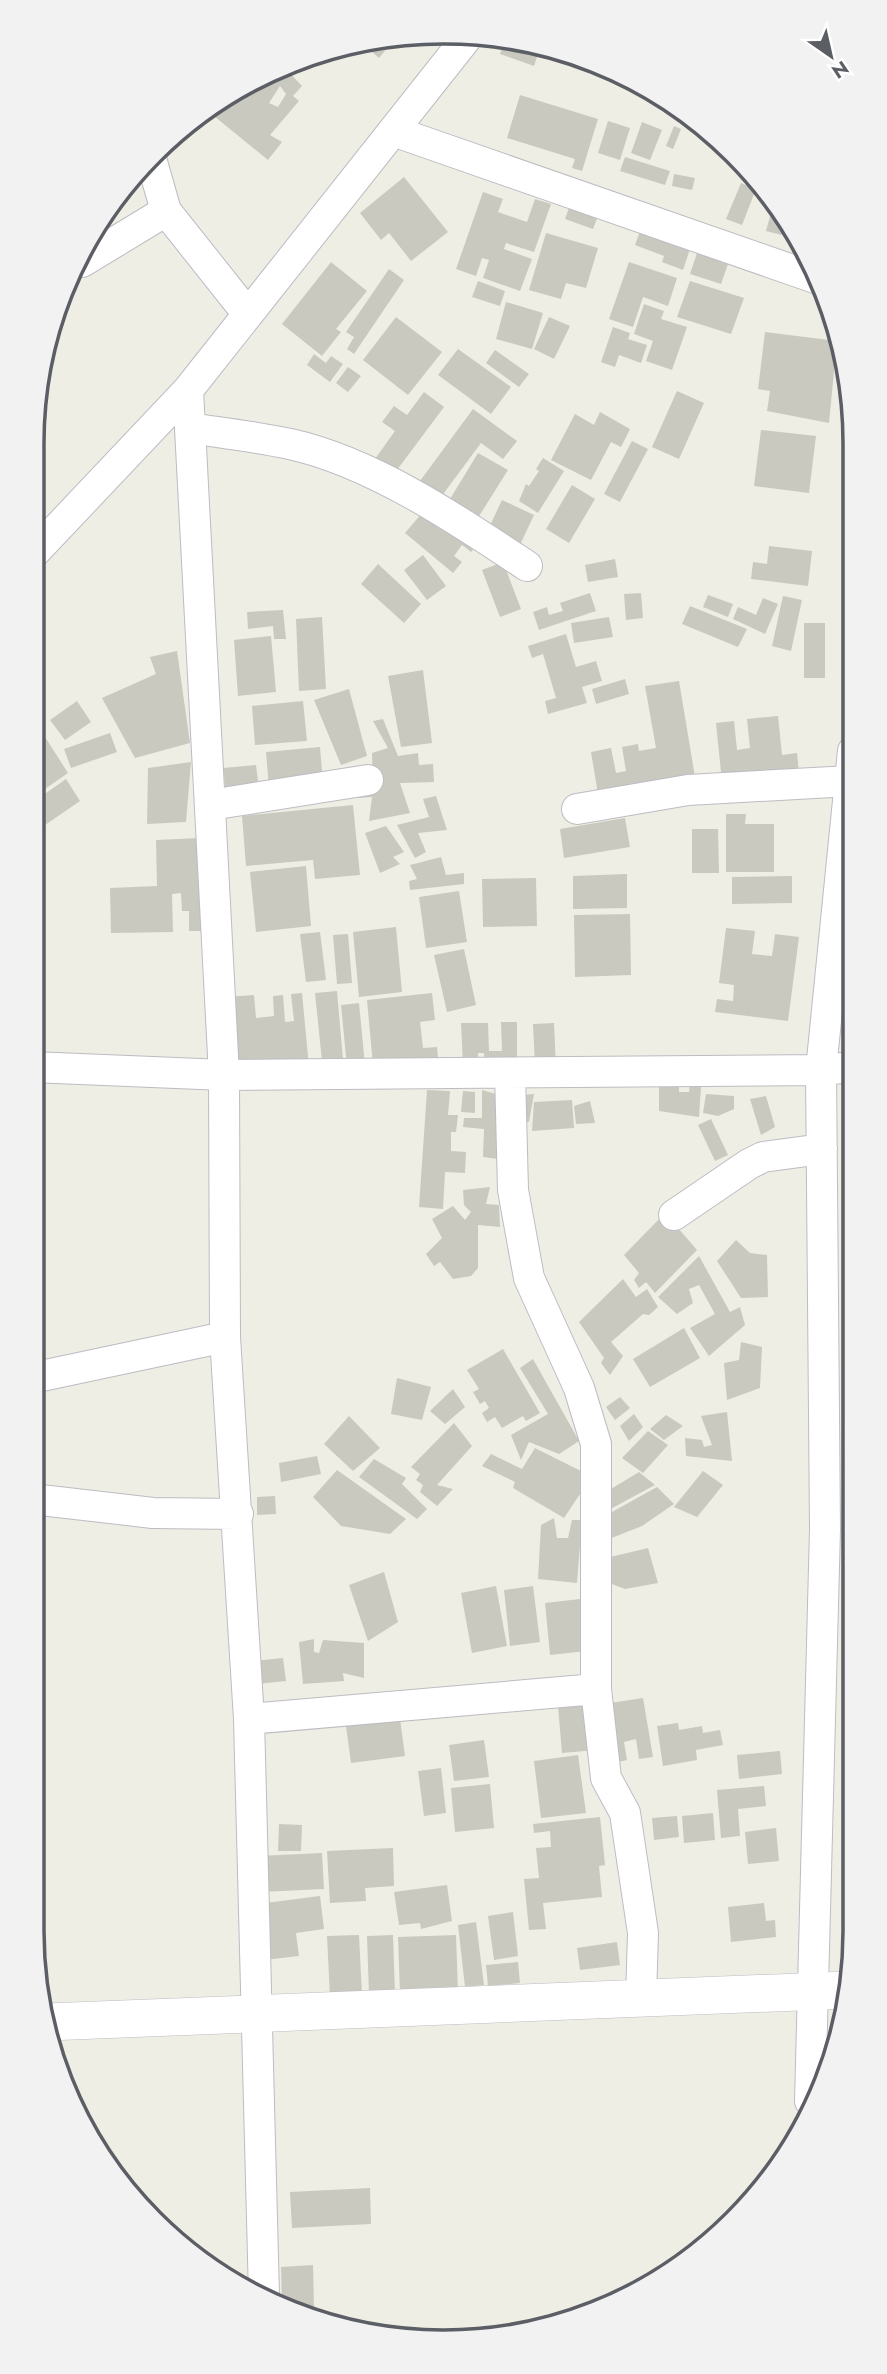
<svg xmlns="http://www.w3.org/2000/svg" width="887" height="2374" font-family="Jost,sans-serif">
  <rect width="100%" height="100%" fill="#efeee4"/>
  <!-- building -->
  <path fill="#c9c9c0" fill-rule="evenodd" d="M390,35H398L379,58L363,44Z
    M504,43L541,45L534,66L500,54Z
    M287,70L302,86L293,96L299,101L270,135L282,142L268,160L209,112L237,87L240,90L244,85L268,76L276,81ZM280,86L286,94L278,107L269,103Z
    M520,95L598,119L582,171L572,168L575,159L507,138Z
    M608,121L630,128L620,160L598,153Z
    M642,122L662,130L650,160L631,153Z
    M674,126L681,129L673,149L666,146Z
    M625,157L670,171L665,185L620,171Z
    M674,174L695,178L692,190L672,186Z
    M404,177L448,232L411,261L389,233L381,240L360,213Z
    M741,183L756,189L742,225L726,219Z
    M483,192L503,199L498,212L527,222L535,199L551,204L534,252L506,243L504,249L532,259L520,291L483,278L489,260L482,258L476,276L456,269Z
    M774,202L798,239L766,231Z
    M570,205L598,216L593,229L565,219Z
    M640,231L690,249L683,270L662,262L664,256L635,245Z
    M546,233L598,248L586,288L566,283L561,299L529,290Z
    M697,253L728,264L721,284L690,274Z
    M331,262L367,291L336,329L341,332L322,356L282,324Z
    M629,262L677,278L668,306L643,297L633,327L609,319Z
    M389,269L404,280L354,354L347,349L354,337L346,332Z
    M478,281L505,291L500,306L472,297Z
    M690,281L744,298L731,334L677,317Z
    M506,302L543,313L532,349L496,339Z
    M644,304L664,311L661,319L687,327L672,370L646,361L653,341L634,334Z
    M396,317L442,352L408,395L363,360Z
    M549,317L570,326L554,359L534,349Z
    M613,327L630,333L628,339L647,345L641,363L619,355L615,367L601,362Z
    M765,332L837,341L829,423L767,411L770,391L758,389Z
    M458,349L511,387L491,414L438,375Z
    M495,350L529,374L519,387L486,363Z
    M314,354L326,363L331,356L343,364L330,382L307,365Z
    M348,367L361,376L348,392L336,383Z
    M677,391L704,403L679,459L652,447Z
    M424,392L444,407L394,474L375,459L395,431L382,422L394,406L407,415Z
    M473,409L517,441L503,459L481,443L441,497L420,481Z
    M600,412L630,429L621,447L611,442L591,480L551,460L575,414L594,425Z
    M761,430L816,436L809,493L754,486Z
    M632,441L648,449L620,502L604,494Z
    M478,453L508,470L476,521L447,504Z
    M543,458L564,471L538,513L519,501L526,484L529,486L539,471L536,469Z
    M572,485L595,499L569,543L546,529Z
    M502,500L534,515L519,547L487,532Z
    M428,506L477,545L471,552L462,545L454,556L462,562L453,573L405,533Z
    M769,546L812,551L808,586L751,579L753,562L767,564Z
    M423,555L446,586L427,600L404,570Z
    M615,559L618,577L588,582L585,565Z
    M503,562L521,609L500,617L482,570Z
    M378,564L421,604L404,623L361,584Z
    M590,593L596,611L539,630L533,612L547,607L549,615L563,611L560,603Z
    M641,593L643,618L626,620L624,594Z
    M708,595L733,604L728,617L703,607Z
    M783,596L802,600L791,651L772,646Z
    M763,598L778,604L765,634L733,619L738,607L756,615Z
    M690,606L747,629L738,647L682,624Z
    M283,610L286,639H274L273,626L248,629L247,612Z
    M322,617L326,689L299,691L296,619Z
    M609,617L613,637L574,643L571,623Z
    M804,623H825V678H804Z
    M566,634L576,667L596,661L602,681L582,687L587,703L548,714L545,701L556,698L543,654L532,658L528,646Z
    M271,636L276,692L238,696L234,640Z
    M177,651L190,743L135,758L102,698L156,674L150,657Z
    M423,670L432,743L401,747L388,676Z
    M625,679L629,694L596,704L592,689Z
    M679,681L696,783L599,800L591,752L611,748L616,773L626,771L622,747L638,744L639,751L656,748L645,686Z
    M349,689L367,756L341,765L314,700Z
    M77,701L91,722L65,740L50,720Z
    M303,701L307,741L255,745L252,706Z
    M778,716L782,755L797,753L799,773L722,782L716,723L734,721L737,750L750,748L747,719Z
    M383,719L398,756L418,753L419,765L433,764L434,782L400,783L410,813L369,821L372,797L358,798L356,787L373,786L372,753L388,748L373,721Z
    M40,729L68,773L32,798V735Z
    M110,733L117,752L71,768L64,749Z
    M320,747L323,783L269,788L266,752Z
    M191,762L186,822L147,824L148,768Z
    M256,765L259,788L226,791L223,768Z
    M66,779L80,801L32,834V803Z
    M436,796L447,830L418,833L426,852L415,858L397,825L429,817L423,799Z
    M353,805L360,875L315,879L313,860L246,866L242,816Z
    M726,814H746L745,824H774V872H726Z
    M625,818L630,847L564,858L560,829Z
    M386,826L404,852L393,857L400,864L380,873L365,833Z
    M692,829H718L719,873H692Z
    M200,838L202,931H189V911H182L181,893L172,894L173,932L111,933L110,888L157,886L156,840Z
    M441,857L446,875L464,873V884L410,890L409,881L417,879L410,865Z
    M306,866L311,926L256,932L250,872Z
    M627,874V908L573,909V876Z
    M792,876V903L732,904V877Z
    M536,878L537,926L483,927L482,879Z
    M459,891L467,942L426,948L419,897Z
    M630,914L631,975L575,977L574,915Z
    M396,927L402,992L359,997L353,932Z
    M726,928L755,931L752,954L772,956L775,934L799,937L788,1021L715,1012L717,999L733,1001L734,985L719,983Z
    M320,932L326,980L306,982L300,934Z
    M348,934L352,983L337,984L333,935Z
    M464,949L476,1005L447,1012L434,955Z
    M337,991L343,1060L322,1061L315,993Z
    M302,993L309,1067L238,1072L226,997L254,995L256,1018L274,1016L273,996L283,995L285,1022L294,1021L291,994Z
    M432,993L435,1020L420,1022L423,1048L437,1047L438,1058L373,1065L367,1000Z
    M359,1003L365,1065L347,1067L341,1005Z
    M501,1022H517V1065L485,1066L484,1053H478V1066L463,1067L461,1023H488L489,1051H502Z
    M554,1023L556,1067H535L533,1024Z
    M679,1081V1092H689L690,1083L701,1087L699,1117L659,1111V1083Z
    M427,1090L450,1091L448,1115H458L456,1132H451V1151L466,1152L465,1173L445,1172L443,1209L419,1207Z
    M482,1090L496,1094L498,1159L483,1157L484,1129L463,1127L464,1118H482Z
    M463,1091L475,1092V1113L461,1112Z
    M534,1094L529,1122L515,1123L512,1096Z
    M706,1094L734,1096V1109L718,1116L703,1113Z
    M766,1096L775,1127L761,1135L750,1099Z
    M572,1100L574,1128L532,1131L534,1102Z
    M590,1101L595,1123L576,1124L574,1106Z
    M711,1119L728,1155L715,1161L698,1125Z
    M490,1187L486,1204L499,1205L500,1227L478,1225V1268L471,1276L453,1279L440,1262L434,1266L426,1254L442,1238L432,1219L453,1206L465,1220L471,1212L464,1205L463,1190Z
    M665,1213L697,1250L655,1293L646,1282L639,1288L634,1280L639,1273L624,1255Z
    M736,1240L750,1253L767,1255L768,1297L741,1298L717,1261Z
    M699,1256L730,1312L740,1307L745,1325L709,1356L690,1328L715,1314L699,1285L689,1289L693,1303L677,1314L658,1297Z
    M623,1279L636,1297L647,1289L658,1307L649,1315L643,1314L611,1342L623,1356L610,1375L601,1363L604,1358L579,1322Z
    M684,1328L700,1358L650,1387L633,1359Z
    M741,1342L762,1347L760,1388L727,1400L724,1363L739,1360Z
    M503,1349L540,1413L526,1421L523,1416L502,1428L495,1417L487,1422L482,1413L489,1408L485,1401L480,1404L473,1392L479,1389L467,1370Z
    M533,1359L579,1441L559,1454L529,1442L521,1460L511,1435L548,1414L520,1368Z
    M397,1378L431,1387L422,1420L391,1414Z
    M453,1389L465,1407L445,1424L430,1411Z
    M620,1397L630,1408L615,1420L606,1407Z
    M727,1412L732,1461L686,1456L685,1438L702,1440L704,1447L712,1445L701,1416Z
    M634,1414L643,1427L629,1441L620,1426Z
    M666,1415L683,1426L664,1440L650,1429Z
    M349,1416L380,1448L353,1471L324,1444Z
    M454,1423L472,1446L437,1485L453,1489L437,1506L420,1492L423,1485L416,1480L420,1474L411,1467Z
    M648,1431L668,1445L643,1473L622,1458Z
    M535,1448L583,1472L580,1494L564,1518L513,1488L515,1482L482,1466L491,1454L522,1469Z
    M317,1456L321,1474L281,1482L279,1463Z
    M374,1459L406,1478L402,1484L427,1509L417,1519L359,1477Z
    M337,1470L406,1519L390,1534L341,1526L313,1497Z
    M703,1471L723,1485L697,1517L674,1507Z
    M639,1472L655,1485L603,1513L606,1492Z
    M657,1487L674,1504L642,1526L604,1541L603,1517Z
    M275,1496L276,1514L257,1515V1497Z
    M554,1518L557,1538H568L572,1520H582L577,1583L538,1579L541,1525Z
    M648,1548L658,1583L625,1589L604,1581L602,1559Z
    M384,1572L398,1622L368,1641L349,1585Z
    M496,1586L507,1646L472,1653L461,1593Z
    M533,1586L540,1642L510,1646L504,1590Z
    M580,1599L586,1651L550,1655L545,1603Z
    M314,1639V1652L319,1653L323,1640L364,1643V1678L343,1673L344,1681L303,1684L299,1642Z
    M283,1658L286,1681L257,1684L254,1661Z
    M643,1698L653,1757L639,1759L636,1739L624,1742L627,1760L614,1763L604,1704Z
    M591,1704L596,1750L562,1753L558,1706Z
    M400,1719L405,1756L351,1763L346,1726Z
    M678,1723L679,1730L702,1726L703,1733L720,1730L723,1745L696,1750L697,1760L663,1766L657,1726Z
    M484,1740L489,1777L454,1781L449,1745Z
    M780,1751L782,1774L739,1779L737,1755Z
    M578,1755L586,1813L541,1818L534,1761Z
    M441,1768L446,1813L424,1816L418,1771Z
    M490,1784L494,1828L455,1832L451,1788Z
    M764,1786L766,1806L738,1809L740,1836L721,1838L717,1790Z
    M713,1813L715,1840L684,1843L682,1816Z
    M677,1816L679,1837L654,1840L652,1818Z
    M600,1817L605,1865L599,1866L602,1897L543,1903L546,1929L529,1930L524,1879L539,1878L536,1848L551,1847L550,1831L534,1833L533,1824Z
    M279,1824L302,1825L301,1851H278Z
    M776,1828L779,1861L748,1864L745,1832Z
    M393,1848L394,1886L365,1888L366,1901L330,1903L327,1851Z
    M322,1853L324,1889L260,1892L258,1856Z
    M447,1885L452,1921L421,1929L420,1923L399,1925L394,1892Z
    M320,1896L324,1929L296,1933L299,1956L264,1960L258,1904Z
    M764,1903L766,1921L775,1920L776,1937L731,1942L728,1907Z
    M513,1912L518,1956L494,1960L488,1916Z
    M476,1922L484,1985L465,1987L458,1925Z
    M359,1935L362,1996L330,1997L327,1936Z
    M393,1935L395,1993L369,1995L367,1936Z
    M456,1935L458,1992L400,1994L398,1937Z
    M617,1942L620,1965L580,1970L577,1948Z
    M518,1962L520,1983L488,1986L486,1965Z
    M370,2188L371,2224L292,2228L290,2192Z
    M313,2265L314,2308L301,2309L282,2302L281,2267Z"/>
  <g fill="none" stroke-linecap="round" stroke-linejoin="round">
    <!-- minor casing -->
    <g stroke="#bcbcc3" stroke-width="32">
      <path id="minor" d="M393,131L818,279
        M152,162L166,211L247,313
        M82,262L166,211
        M188,390L224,1075L225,1337L249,1719L264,2296
        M190,428C223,433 257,437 290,444C372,462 458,520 527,566
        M32,555L188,390L465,40
        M210,805L368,780
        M577,809L688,790L850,781
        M32,1067L224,1075L821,1070L853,1067
        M510,1073L513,1190L529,1278L579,1388L596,1444V1689L606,1778L625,1813L643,1933L641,1999
        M674,1215L749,1164L763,1157L822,1149
        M32,1378L225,1337
        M32,1499L153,1513L238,1514
        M249,1719L596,1689
        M810,2101L825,1529L821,1070L853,751"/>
    </g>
    <!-- tertiary casing -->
    <g stroke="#bcbcc3" stroke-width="38">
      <path id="tertiary" d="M47,2022L848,1990"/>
    </g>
    <!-- minor -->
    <use href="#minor" stroke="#fff" stroke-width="30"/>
    <!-- tertiary -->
    <use href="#tertiary" stroke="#fff" stroke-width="37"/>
  </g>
  <!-- crop -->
  <path d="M0 0H887V2374H0ZM443 44H444A399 399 0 0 1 843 443V1931A399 399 0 0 1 444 2330H443A399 399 0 0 1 44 1931V443A399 399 0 0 1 443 44Z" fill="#f2f2f3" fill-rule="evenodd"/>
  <path fill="none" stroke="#5c5e65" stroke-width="3.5" d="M443 44H444A399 399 0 0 1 843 443V1931A399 399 0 0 1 444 2330H443A399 399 0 0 1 44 1931V443A399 399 0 0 1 443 44Z"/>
  <!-- north arrow -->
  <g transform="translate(831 56) rotate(146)" stroke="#ffffff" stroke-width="5" paint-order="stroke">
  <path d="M0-5L12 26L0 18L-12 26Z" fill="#5c5e65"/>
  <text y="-10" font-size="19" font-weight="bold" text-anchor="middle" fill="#5c5e65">N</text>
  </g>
</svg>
